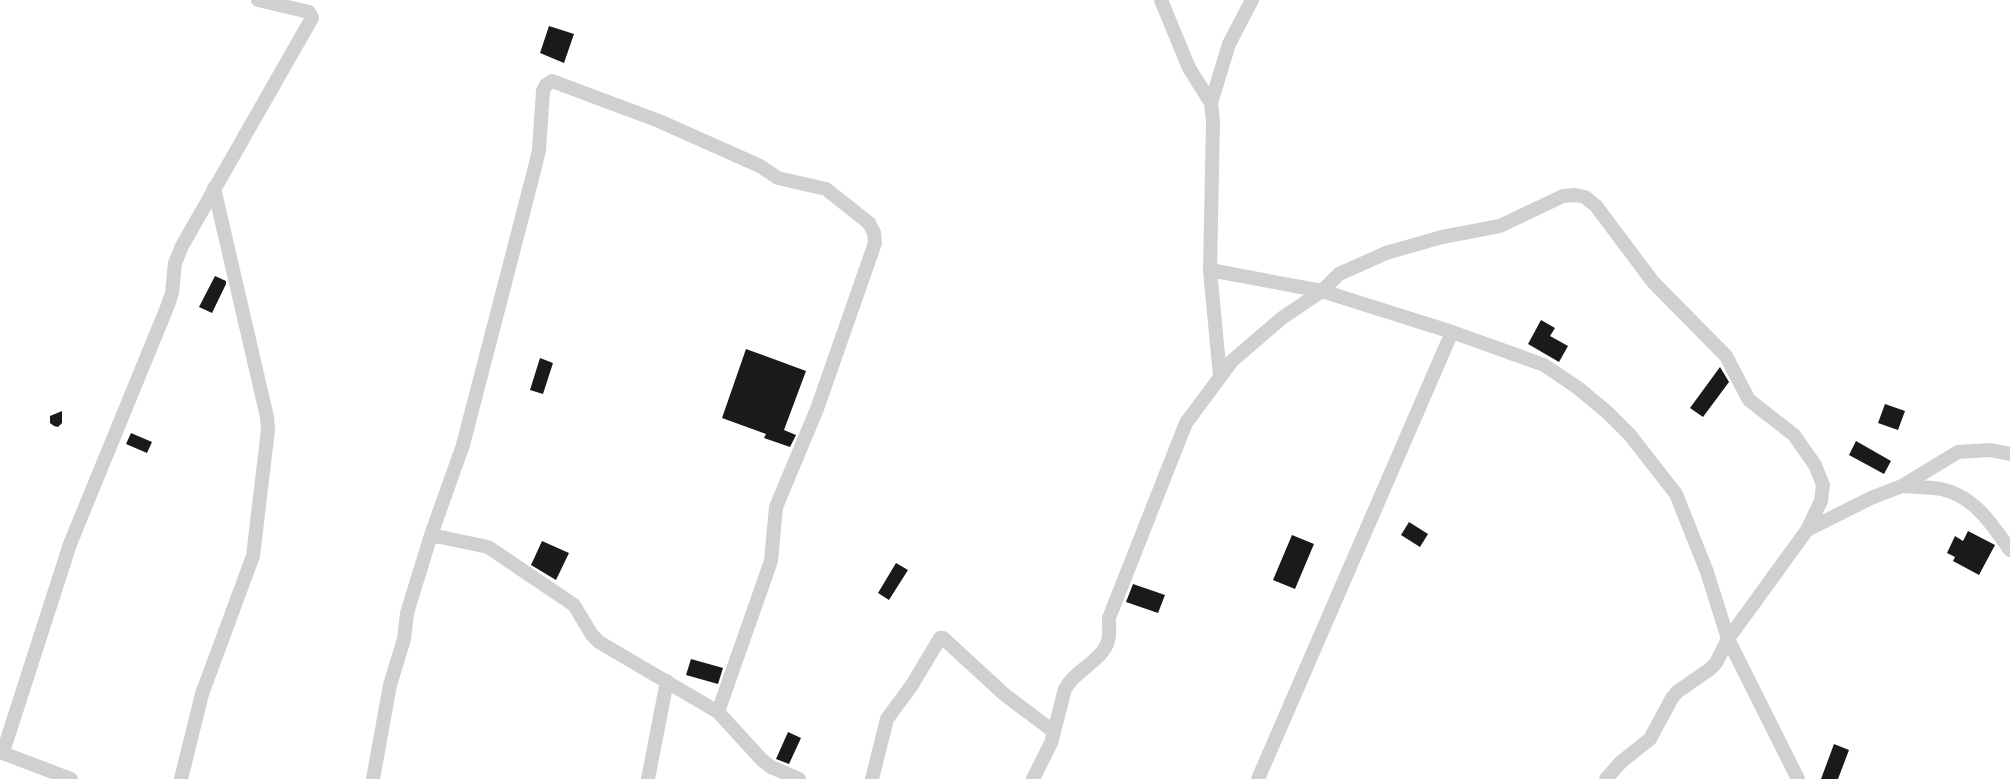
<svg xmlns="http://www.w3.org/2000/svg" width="2010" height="779" font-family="Rubik,sans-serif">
  <rect width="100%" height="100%" fill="#fff"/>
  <!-- building -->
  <path fill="#1a1a1a" d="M549,26L574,34L564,63L540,53Z
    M215,276L226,281V284L212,313L199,307Z
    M1541,320L1555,328L1550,336L1568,346L1559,362L1528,344Z
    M746,349L806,371L784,430L796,435L790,447L764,438L766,434L722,418Z
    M540,358L553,363L543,394L530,390Z
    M1720,367L1729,382L1703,417L1690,408Z
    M1885,404L1905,411L1898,430L1878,423Z
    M62,411V423L58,427L54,426L50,423V416Z
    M131,433L152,442L147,453L126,444Z
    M1856,441L1891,461L1884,474L1849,455Z
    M1409,522L1428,534L1420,547L1401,535Z
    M1968,531L1995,545L1979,575L1953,561L1955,557L1947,553L1955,536L1963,541Z
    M1292,535L1314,544L1295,589L1273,580Z
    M542,541L569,553L556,580L531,565Z
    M896,563L908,570L889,600L878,593Z
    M1133,584L1165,595L1158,613L1126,602Z
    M691,659L723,668L718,684L686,675Z
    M788,732L801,738L789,764L776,759Z
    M1834,744L1849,750L1838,779H1821Z"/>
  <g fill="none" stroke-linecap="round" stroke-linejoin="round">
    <!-- street -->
    <path stroke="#d0d0d0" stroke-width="14" d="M1161,0L1189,68L1211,103
      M1210,270L1322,291L1452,332L1544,365L1578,388L1608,413L1630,435L1676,494L1707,572L1728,639L1798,779
      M1220,376L1210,270L1213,122L1211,103L1229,44L1252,0
      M1902,486C1915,487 1929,487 1941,489C1974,496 1992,524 2010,550
      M431,535L488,547L494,551L574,605L592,635L599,642L718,712L762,760L771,767L799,779
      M0,752L71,779
      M3,752L70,544L168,305L172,293L175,263L182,246L312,18L309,12L258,0
      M181,779L202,694L253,556L268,430L267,417L214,188
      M373,779L390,685L404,639L407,613L431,535L463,445L535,167L539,150L543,91L546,85L552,81L659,121L760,166L778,178L826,189L869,223L874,233L875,243L817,409L776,507L771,561L718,712
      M648,779L667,681
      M872,779L887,719L912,685L940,638H943L1005,695L1053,731
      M1033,779L1051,743L1065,689C1074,671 1103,660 1108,641C1110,634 1109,625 1109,618L1186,423L1232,361L1282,318L1322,291L1339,274L1386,253L1442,237L1500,226L1563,196L1575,195L1585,197L1596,206L1653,282L1726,356L1749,400L1794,435L1815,465L1823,485L1821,501L1807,530
      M1258,779L1452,332
      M1606,779L1621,762L1650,739L1672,698L1677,692L1710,669L1716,663L1728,639L1807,530L1871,498L1902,486L1958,452L1990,450L2010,454"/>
  </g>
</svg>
